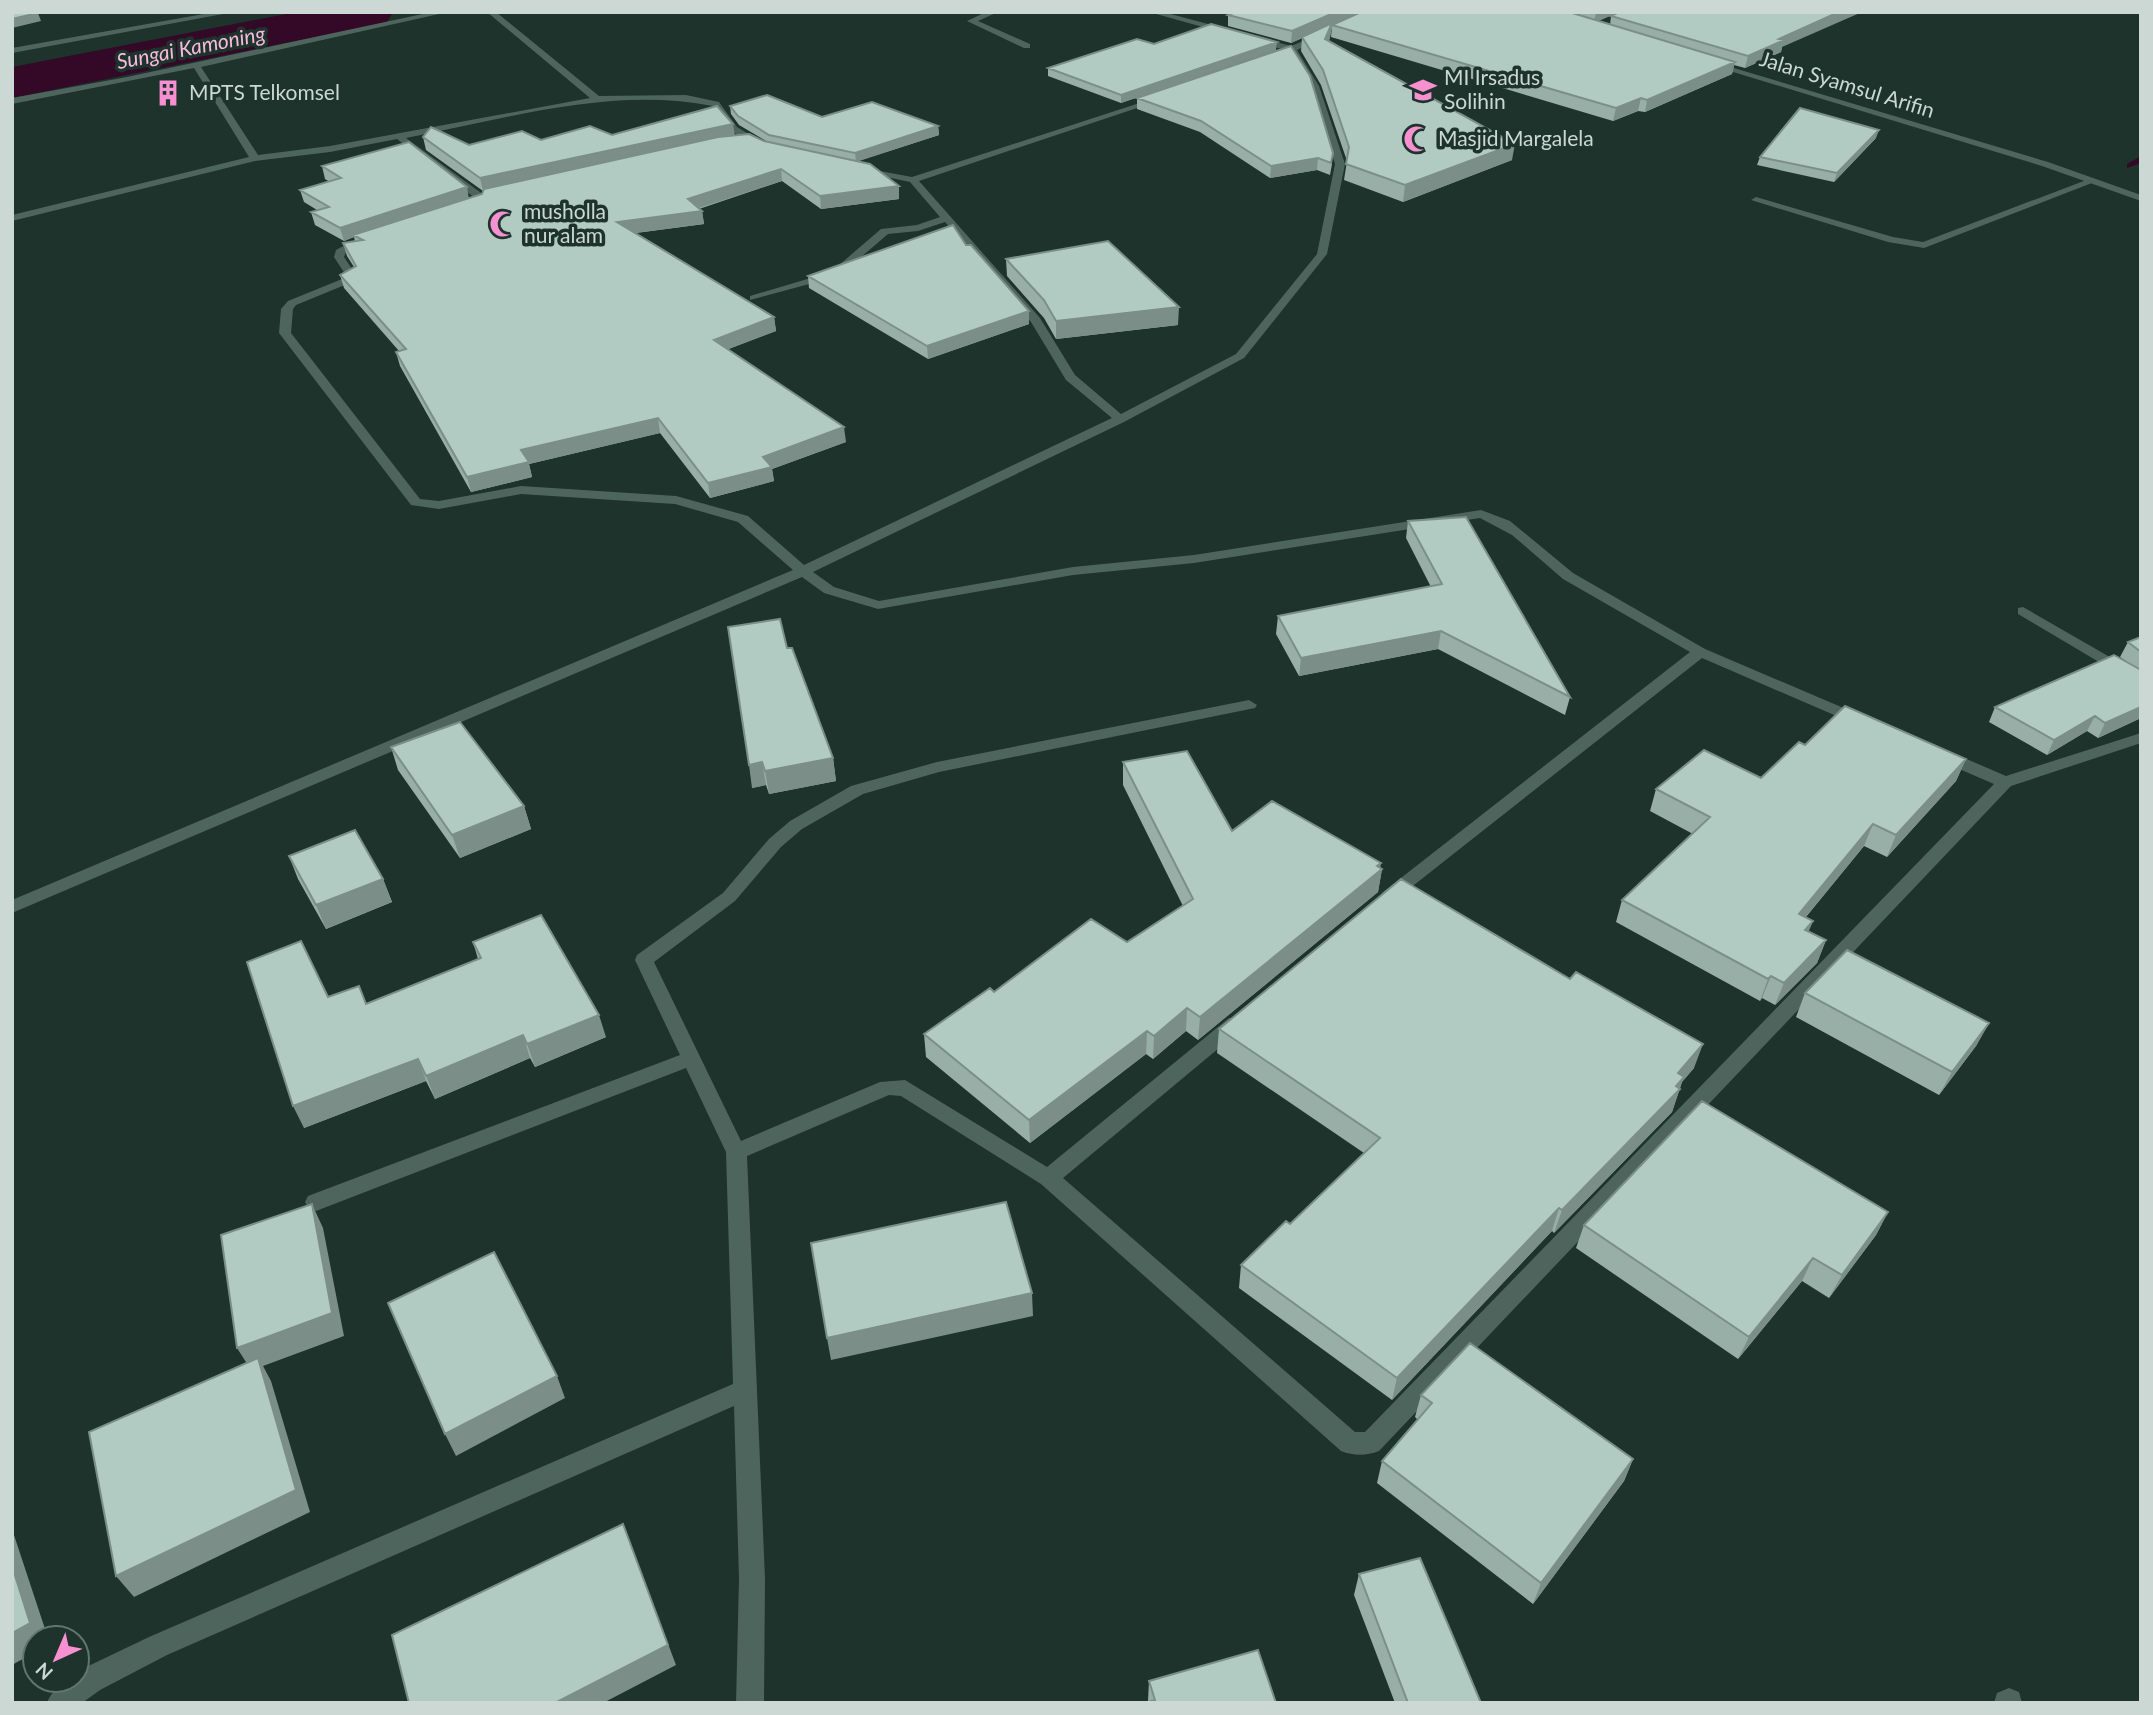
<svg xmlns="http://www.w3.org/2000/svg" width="2153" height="1715" font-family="Lato,sans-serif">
  <rect width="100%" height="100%" fill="#1d332c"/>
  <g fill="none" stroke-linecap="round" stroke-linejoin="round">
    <!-- stream -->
    <path fill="#340827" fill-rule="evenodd" d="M2141,156V163L2127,168V164Z"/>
    <!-- river -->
    <path fill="#340827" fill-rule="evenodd" d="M296,12H393L387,22L370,26L12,98V67Z"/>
    <!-- street -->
    <path fill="#4e655e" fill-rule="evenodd" d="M215,12H234L12,53V48Z
      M432,12H448L201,67L258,155L330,146L590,98L487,12H496L599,96L686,95L719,102L737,127L767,145L759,147L731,131L713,106C612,86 505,119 406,138L484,195V204L468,210L463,207L475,198L397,139L330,152L255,161L12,221V215L249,157L194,68L12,104V98L127,77Z
      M986,12H998L978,21L1030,44V48H1024L967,21Z
      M1149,12H1163L1291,46L1326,32V36L1297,50L1319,86L1345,164L1327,254L1244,358L1124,422L813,572L834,587L879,601L1073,567L1194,555L1481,510L1510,521L1573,573L1705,649L1867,718L1869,721L1867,724H1855L1702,658L1395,900H1383L1380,896L1383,892L1690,652L1563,579L1512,535L1480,518L1194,563L1073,575L878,609L824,593L802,577L12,913V900L793,570L738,522L675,504L521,494L439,509L411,505L279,333L281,309L288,301L347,277L334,257L336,250L360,237L369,239L346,252L344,257L358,278L357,280L296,305L293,309L291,333L420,499L439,501L521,486L676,496L748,516L804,565L1112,418L1066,380L1031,322L945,222L918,231L888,234L839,276L750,300V296L831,272L881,229L917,225L940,217L910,182L858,171V167L912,177L1161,96V100L919,181L1040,318L1075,375L1121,414L1236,354L1317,254L1335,164L1311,86L1289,51Z
      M2089,179L2097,181L1924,248L1888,242L1751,200L1756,197L1893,237L1923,242Z
      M2023,607L2141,675V687L2018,614V608Z
      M1249,700L1257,705L1255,708L939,772L863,794L802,829L781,847L735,901L654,962L741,1141L880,1082L905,1080L1047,1167L1229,1018H1243L1246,1023L1243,1028L1063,1178L1355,1432H1365L1994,784L1936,759L1934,755L1936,751H1948L2006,776L2141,733V743L2011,786L1379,1451C1366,1456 1354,1456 1341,1451L1041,1184L901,1096L889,1095L747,1156L765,1579L764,1703H736L739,1579L734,1406L167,1655L100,1690L82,1703H47C52,1690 63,1680 77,1680V1673L80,1670L149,1637L733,1384L726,1152L686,1068L316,1211L308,1208L305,1202L308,1196L680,1055L635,960L637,955L723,893L769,839L790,821L851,786L937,762Z
      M2009,1688L2019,1692L2022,1703H1994L1997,1693Z"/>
    <!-- secondary -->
    <path fill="#4e655e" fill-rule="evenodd" d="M1707,60L2048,162L2141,195V201L2042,166L1707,64Z"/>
  </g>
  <!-- wall -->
  <path fill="#98afa7" d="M1361,12L1332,25L1330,37L1329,41L1512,160L1403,202L1344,180L1347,161L1321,85L1301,51L1302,38L1291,43L1228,26V15Z
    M1361,12H1619L1598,21L1610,25L1611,16L1782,47L1781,52L1745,68L1734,65L1732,74L1645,112L1638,111L1613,121L1331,37L1332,25Z
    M1154,44L1276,50L1121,103L1048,76V68Z
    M1291,46L1332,164L1330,175L1317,170L1270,178L1200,132L1137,109V98Z
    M730,106L822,117L938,126L939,135L858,161L899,186V199L821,209L782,181L699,209L702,211L704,224L636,233L774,317L776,331L728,349L846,442L772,469L774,481L710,498L660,433L529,464L532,477L471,492L400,366L396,352L399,351L344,288L340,275L354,267L347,256L343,243L355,241L354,237L344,241L315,225L311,212L317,210L304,202L300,190L330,182L325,179L322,166L469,198L482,194L483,191L426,150L423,137L469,145L612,135H735L768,142L739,125L731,114Z
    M1876,138L1834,182L1757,165L1760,157Z
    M966,245L1029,324L928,359L809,288L808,276Z
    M1006,259L1178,325L1056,339L1044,318L1007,276Z
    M1408,521L1570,697L1565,715L1438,649L1299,676L1276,634L1278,616L1431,587L1406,538Z
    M2141,637V718L2098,738L2087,731L2047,755L1989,722L1995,707L2133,666L2120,657L2128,642Z
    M787,648L833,758L836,781L769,794L766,785L752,788Z
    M391,747L524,806L531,829L460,858L398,770Z
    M1966,759L1956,781L1887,857L1864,846L1806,917L1809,931L1826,940L1817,963L1775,1005L1762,998L1760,1001L1616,922L1622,900L1693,834L1650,811L1656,789L1761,778Z
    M1123,762L1232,831L1381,868L1382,869L1378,892L1198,1040L1186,1031L1153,1059L1146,1054L1030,1143L926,1057L924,1034L1127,942L1183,906L1123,785Z
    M289,856L383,879L392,902L326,929L298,879Z
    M473,942L606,1037L535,1067L530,1058L435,1099L426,1081L304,1128L328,997L366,1004L478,959Z
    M1805,993L1989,1023L1976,1046L1939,1095L1796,1017Z
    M1219,1029L1694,1068L1682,1082L1672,1112L1554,1233L1552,1231L1392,1400L1239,1288L1241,1265L1290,1224L1364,1153L1217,1053Z
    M1888,1212L1876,1235L1829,1298L1802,1281L1738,1359L1576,1248L1584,1225Z
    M1421,1395L1633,1459L1624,1481L1533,1604L1377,1483L1382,1461L1418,1420L1415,1417Z
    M1359,1574L1481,1703H1395L1354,1595Z
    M1149,1681L1276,1703L1148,1701Z"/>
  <!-- shaded-wall -->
  <path fill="#7c8e88" d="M1336,12H1361L1332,25L1330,37L1324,54L1325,39L1331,26L1291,43L1292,31Z
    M1596,12H1619L1594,23Z
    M1839,12H1862L1782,47L1781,52L1745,68L1748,56L1779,39Z
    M38,13L41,21L12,28V19Z
    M1277,42L1276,50L1121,103V95Z
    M1735,62L1732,74L1645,112L1647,100Z
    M1641,98L1638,111L1613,121L1616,108Z
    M733,124L735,136L483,191L480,178Z
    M938,126L939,135L856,162L855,153Z
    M1879,130L1876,138L1834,182L1837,173Z
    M1515,144L1512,160L1403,202L1405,185Z
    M1318,158L1317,170L1270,178L1271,166Z
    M781,169L782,181L690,211L688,199Z
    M899,186V199L821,209L820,196Z
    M467,187L469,199L353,235L354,237L344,241L340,228Z
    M702,211L704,224L620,235L617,222Z
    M1179,307L1178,325L1056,339V321Z
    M1029,311V324L928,359L927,346Z
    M774,317L776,331L716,354L714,340Z
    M658,418L660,433L529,464L532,477L471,492L467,477L521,450Z
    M844,427L846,442L772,469L774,481L710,498L708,483L763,457Z
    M1441,631L1438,649L1299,676L1301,658Z
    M2141,707V718L2098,738L2105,723Z
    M2095,716L2087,731L2047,755L2054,740Z
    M833,758L836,781L769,794L765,771Z
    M1966,759L1956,781L1887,857L1896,835Z
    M762,762L766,785L752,788L749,765Z
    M524,806L531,829L460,858L452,835Z
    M1873,824L1864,846L1790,936L1799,914Z
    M1381,863L1380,870L1382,869L1378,892L1198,1040L1200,1017Z
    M383,879L392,902L326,929L316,905Z
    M1813,921L1804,943L1805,930Z
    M1826,940L1817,963L1775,1005L1784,983Z
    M1771,976L1762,998L1760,1001L1768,979Z
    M1187,1008L1186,1031L1153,1059L1154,1036Z
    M599,1015L606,1037L535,1067L527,1044Z
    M1989,1023L1976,1046L1939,1095L1952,1072Z
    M1147,1031L1146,1054L1030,1143L1029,1120Z
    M523,1035L530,1058L435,1099L426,1076Z
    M1703,1044L1694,1068L1682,1082L1672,1112L1554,1233L1562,1210Z
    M418,1059L426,1081L304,1128L293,1106Z
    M312,1204L323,1228L344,1336L263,1366L271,1381L310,1512L134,1597L116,1576L251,1370L237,1348Z
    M1559,1208L1552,1231L1392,1400L1397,1378Z
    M1888,1212L1876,1235L1829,1298L1842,1275Z
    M1813,1258L1802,1281L1738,1359L1749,1337Z
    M1032,1293L1033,1316L831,1360L827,1338Z
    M557,1376L565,1398L456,1456L445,1434Z
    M1633,1459L1624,1481L1533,1604L1541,1583Z
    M12,1529L48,1638H35V1652L12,1665Z
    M631,1546L676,1665L603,1703H555Z"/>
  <!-- building -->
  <path fill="#b1cbc2" stroke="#7c8e88" stroke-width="2" d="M12,12H36L38,13L12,19Z
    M1236,12H1336L1292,31L1228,15Z
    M1361,12H1569L1735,62L1647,100L1641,98L1616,108L1332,25Z
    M1619,12H1839L1779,39L1784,40L1748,56L1611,16Z
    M1332,23L1325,39L1515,144L1405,185L1346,164L1349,147L1323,70L1302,37Z
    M1211,24L1277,42L1121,95L1048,68L1137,39L1154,44Z
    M1291,46L1310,76L1333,153L1331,163L1318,158L1271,166L1201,121L1137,98Z
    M767,95L822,117L872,102L938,126L855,153L769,135L738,116L730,106Z
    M717,106L733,124L480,178L423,137L431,127L469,145L522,131L541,140L590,126L612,135Z
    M1800,108L1879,130L1837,173L1760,157Z
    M749,134L764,141L870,164L899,186L820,196L781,169L688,199L702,211L617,222L774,317L714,340L844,427L763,457L772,467L708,483L658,418L521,450L529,462L467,477L396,352L406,349L340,275L356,266L343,243L363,240L353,235L482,194L484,189L718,137Z
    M409,142L467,187L340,228L311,212L329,207L300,190L341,178L322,166Z
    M953,225L966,245H971L1029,311L927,346L808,276Z
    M1108,241L1179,307L1056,321L1044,300L1006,259Z
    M1466,517L1570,697L1441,631L1301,658L1278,616L1442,584L1408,521Z
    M780,619L787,648H792L833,758L765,771L762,762L749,765L728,627Z
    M2141,637V652L2128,642Z
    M2114,655L2141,670V707L2105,723L2095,716L2054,740L1995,707Z
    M1845,706L1966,759L1896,835L1873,824L1799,914L1813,921L1805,930L1826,940L1784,983L1771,976L1768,979L1622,900L1710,817L1656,789L1704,750L1761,778L1799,742L1805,745Z
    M460,722L524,806L452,835L391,747Z
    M1187,751L1232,831L1272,801L1381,863L1377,866L1382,869L1200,1017L1187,1008L1154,1036L1147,1031L1029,1120L924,1034L990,988L994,992L1091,919L1127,942L1193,899L1123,762Z
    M355,830L383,879L316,905L289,856Z
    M1401,879L1570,979L1576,972L1703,1044L1678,1073L1684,1077L1676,1086L1680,1089L1562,1210L1559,1208L1397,1378L1241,1265L1286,1221L1290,1224L1380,1138L1219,1029Z
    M541,915L599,1015L527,1044L523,1035L426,1076L418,1059L293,1106L247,962L301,941L328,997L359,986L366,1004L481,958L473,942Z
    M1847,950L1989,1023L1952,1072L1805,993Z
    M1702,1101L1888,1212L1842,1275L1813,1258L1749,1337L1584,1225Z
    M1006,1202L1032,1293L827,1338L811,1243Z
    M312,1204L332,1313L237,1348L221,1235Z
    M494,1252L557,1376L445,1434L388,1303Z
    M1470,1343L1633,1459L1541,1583L1382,1461L1432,1403L1421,1395Z
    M258,1358L296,1490L116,1576L89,1432Z
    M623,1524L668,1645L555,1703H409L392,1635Z
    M1420,1558L1481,1703H1408L1359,1574Z
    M12,1566L30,1623L12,1633Z
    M1258,1650L1276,1703H1143L1155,1700L1149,1681Z"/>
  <!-- icons -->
  <defs>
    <g id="school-bare" transform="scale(2.1)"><path d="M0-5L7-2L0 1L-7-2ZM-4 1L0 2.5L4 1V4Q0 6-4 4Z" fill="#f690d0" stroke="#1d332c" stroke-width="2.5" paint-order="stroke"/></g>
    <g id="building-bare" transform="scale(2.1)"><path d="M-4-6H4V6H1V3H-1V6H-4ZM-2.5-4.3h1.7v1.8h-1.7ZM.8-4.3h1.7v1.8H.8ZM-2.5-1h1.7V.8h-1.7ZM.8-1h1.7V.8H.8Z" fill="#f690d0" stroke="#1d332c" stroke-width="2.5" paint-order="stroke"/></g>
    <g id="mosque-bare" transform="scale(2.1)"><path d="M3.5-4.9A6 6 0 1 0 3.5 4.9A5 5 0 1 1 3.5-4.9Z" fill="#f690d0" stroke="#1d332c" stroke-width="2.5" paint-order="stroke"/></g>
  </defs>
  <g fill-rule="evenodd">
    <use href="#school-bare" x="1423" y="90"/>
    <use href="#building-bare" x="168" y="93"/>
    <use href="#mosque-bare" x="1417" y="139"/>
    <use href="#mosque-bare" x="503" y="224"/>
  </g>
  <g text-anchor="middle" stroke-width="7" stroke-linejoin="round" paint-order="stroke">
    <!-- far-water labels -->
    <g font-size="21" font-style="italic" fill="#f9b9df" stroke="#1d332c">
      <text transform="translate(191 48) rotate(-11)" y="7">Sungai Kamoning</text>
    </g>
    <!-- far-poi labels -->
    <g font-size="21" fill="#cbd8d3" stroke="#1d332c" text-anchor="start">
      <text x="1444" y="85">MI Irsadus<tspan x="1444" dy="24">Solihin</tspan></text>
      <text x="189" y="100">MPTS Telkomsel</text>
      <text x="1438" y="146">Masjid Margalela</text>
      <text x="524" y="219">musholla<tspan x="524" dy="24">nur alam</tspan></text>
    </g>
    <!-- far-street labels -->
    <g font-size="21" fill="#cbd8d3" stroke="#1d332c">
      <text transform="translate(1847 85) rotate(17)" y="7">Jalan Syamsul Arifin</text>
    </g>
  </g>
  <!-- border -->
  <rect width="2153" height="1715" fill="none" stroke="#cbd8d3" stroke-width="28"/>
  <!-- north arrow -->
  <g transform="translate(56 1659) rotate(224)"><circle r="33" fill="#1d332c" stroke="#63756f" stroke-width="2"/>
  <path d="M0-5L12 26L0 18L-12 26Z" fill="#f690d0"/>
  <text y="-10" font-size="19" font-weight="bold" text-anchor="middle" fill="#cbd8d3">N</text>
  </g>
</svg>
